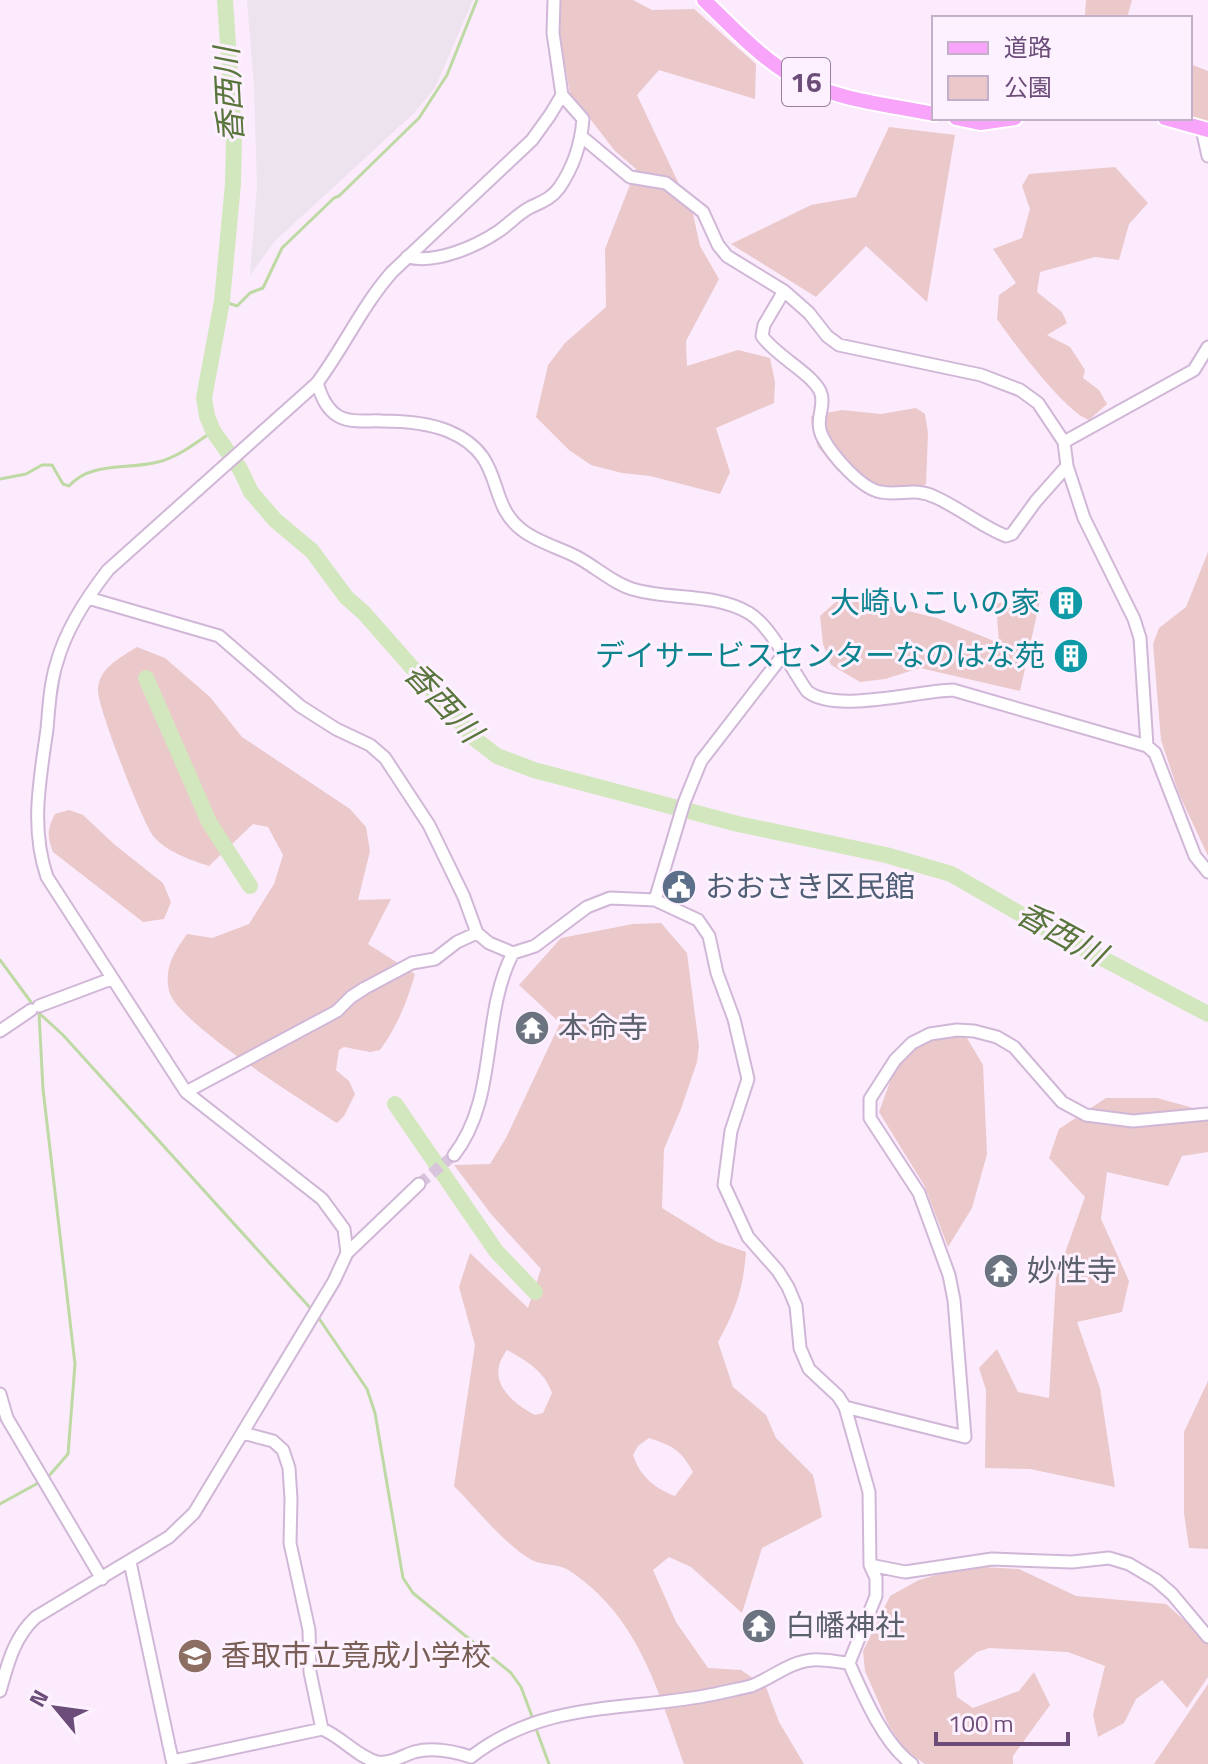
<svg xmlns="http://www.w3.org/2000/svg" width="1208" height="1764" font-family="'Titillium Web','Noto Sans JP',sans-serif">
  <rect width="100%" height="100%" fill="#fcebfd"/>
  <!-- industrial -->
  <path fill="#ece3ee" d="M247,0H473L435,88L413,114L275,241L250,275L257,186L254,86Z"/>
  <!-- green -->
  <path fill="#ebc8ca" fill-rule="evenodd" d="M560,0H633L652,10L694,9L756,64L755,99L659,70L637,95L693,214L700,246L719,279L686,341L687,366L738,350L770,358L775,382L774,403L716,428L730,472L720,494L650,476L622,473L591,465L569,450L536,417L548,365L565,343L606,307L605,249L636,169L615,151L570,93L559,33L557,18Z
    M1086,0H1132L1127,18H1094L1085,15Z
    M1190,64L1208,71V122L1190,117Z
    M889,127L955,135L927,302L866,246L816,297L731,244L811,205L856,197Z
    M1115,167L1148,203L1129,224L1119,260L1095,257L1040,272L1037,292L1062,312L1067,323L1047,335L1070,347L1085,370L1083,378L1099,390L1107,404L1089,420C1066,413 1012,341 997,319L999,295L1016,283L993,249L1022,238L1030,209L1022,186L1029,174Z
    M916,408L925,414L928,433L926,484L909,495L868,492L837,470L818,447L812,429L811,416L842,410L881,414Z
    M1208,552V856L1179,794L1161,740L1153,644L1159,628L1186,607Z
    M1042,591L1020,691L920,668L885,679L860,682L831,665L823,644L820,616L839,599L875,603L937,618L999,643L996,604Z
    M137,647L165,658L210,697L242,737L350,809L366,827L370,851L358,900L391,899L368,944L415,974C407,1002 397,1027 380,1050L370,1052L344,1047L339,1050L336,1070L349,1081L355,1094L344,1116L337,1123C305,1102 177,1023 169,991C164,966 174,953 187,934L212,938L249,924L274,884L283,855L268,827L253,824L209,866C191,860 167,852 154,837C143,824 98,708 98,691C98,668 120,658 137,647Z
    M69,810L83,815L115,845L163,883L171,902L164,919L143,922L53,852C47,837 47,829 55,814Z
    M661,923L687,953L699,1046L697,1062L681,1109L664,1149L662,1208L717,1242L746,1252C743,1290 736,1309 718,1342L733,1387L766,1415L776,1438L813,1475L822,1517L762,1548L742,1613L691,1567L669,1557L653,1570L676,1622L708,1668L741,1670L766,1687L779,1722L804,1764H684C658,1691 639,1617 570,1571C559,1563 541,1566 530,1559C501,1541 478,1510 454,1486L475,1345L459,1287L470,1253L528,1308L541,1269L491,1214L454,1165L490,1164L506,1138L560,1023L519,985L561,938L633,924ZM507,1350C527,1361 545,1372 552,1393L543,1413L535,1415C509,1401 485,1379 507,1350ZM649,1438C673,1446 680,1449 693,1472L675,1496C654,1488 640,1476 633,1455L638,1446Z
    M964,1033L983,1065L987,1154L972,1208L948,1247L924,1185L879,1112L895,1068L928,1035Z
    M1106,1098H1157L1208,1112V1152L1182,1156L1168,1186L1107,1172L1101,1219L1129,1281L1122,1312L1077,1322L1100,1388L1115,1487L1030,1469L985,1468L986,1390L979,1368L997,1349L1018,1392L1049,1398L1056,1278L1085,1197L1049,1158L1059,1129Z
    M1208,1381V1549L1189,1548L1184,1513V1432Z
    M966,1566L1019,1569L1076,1596L1166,1604L1208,1641V1677L1187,1708L1162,1680L1136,1699L1124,1723L1098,1737L1093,1715L1105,1666L1068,1652L989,1648L977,1652L954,1672L957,1697L973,1708L1019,1691L1034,1672L1050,1705L1013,1756V1764H925L904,1749L889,1726L865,1671L863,1651L890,1596L919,1580Z
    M1208,1684V1764H1154Z"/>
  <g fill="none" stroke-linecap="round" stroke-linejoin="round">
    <!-- stream -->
    <path stroke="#bed9a4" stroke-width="3" d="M222,301L237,306L250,293L263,288L282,248L334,198L339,196L419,118L447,75L477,0
      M0,479L26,474L42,465H52L63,484L69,486C91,461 128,470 158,462C178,457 196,443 213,431
      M0,960L39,1013L63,1035L313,1311
      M39,1013L43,1089L75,1364L68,1454L48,1477
      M318,1317L367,1389L375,1413L403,1578L413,1593L511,1673L521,1687L533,1719
      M0,1504L40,1482
      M535,1726L549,1764"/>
    <!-- river -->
    <path stroke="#d3e7be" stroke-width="16" d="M225,0L234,135L233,184L222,301L204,398L207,416L213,431L240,469L251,492L275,520L312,551L346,597L364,613L475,739L497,756L534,770L738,824L886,855L951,874L1043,927L1208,1014
      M146,678L209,822L250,886
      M395,1104L496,1251L535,1292"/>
    <!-- minor-tunnel -->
    <path stroke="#d8c4dc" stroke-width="11" stroke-dasharray="11 5.5" stroke-linecap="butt" d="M419,1184L454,1155"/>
    <!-- minor casing -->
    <g stroke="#d1b7d7" stroke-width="15">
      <path id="minor" d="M1202,129L1208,156
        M581,136L630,177L666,183L703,212L718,245L727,256L784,291L809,313L827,336L839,345L981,375L1020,390L1038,403L1064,442L1067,466L1084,518L1134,619L1140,638L1147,746
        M407,257C436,264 475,247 499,231C509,224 518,214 529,208C541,202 551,199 559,188C573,168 581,143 583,119L562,95
        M784,291L764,325L762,336C776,356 810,372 820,391C827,406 813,420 823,438C832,455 861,489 881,492C900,496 915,487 935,497C960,508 981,526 1006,536L1012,534L1036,501L1067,466
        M317,383C321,395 325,406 335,414C348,424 367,420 382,421C404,421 428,423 448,431C508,456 484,501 522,530C537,542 560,548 577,557C596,567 615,585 636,590C673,600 714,593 749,613C771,626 792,670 807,691C834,714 916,691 953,690L1147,746L1155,753L1195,856L1208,872
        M1064,442L1194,370L1208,347
        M88,598L219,636L300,706L336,729L370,745L385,758L429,825L464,897L477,933L489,943L513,953L535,946L587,907L610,898L655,900L698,920L709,936L717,973L734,1019L748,1079L731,1131L724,1185L748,1237L778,1271L788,1287L796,1306L800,1348L809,1369L838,1396L845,1407L869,1492L870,1565L876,1578V1596L849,1663C863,1695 884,1744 912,1764
        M655,900L684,803L701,761L783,655
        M39,1006L111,979
        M0,1031L31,1010
        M186,1092L337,1011L351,997L365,988L412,963L435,959L457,942L477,933
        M454,1155C499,1097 480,1016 513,953
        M347,1253L344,1229L322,1199L186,1092L47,877C30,827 40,780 47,729C49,707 50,683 57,662C66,629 87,597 108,570L317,383C344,347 362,306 392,272L532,140L550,115L562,95L553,33L554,0
        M0,1394L7,1418L102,1579
        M845,1407L965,1437L954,1300L949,1275L919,1193L870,1118V1099L895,1060L912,1043L930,1034L957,1030L974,1031L997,1037L1014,1047L1062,1102L1086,1115L1133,1121L1208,1114
        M243,1433L273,1441L283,1450L289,1468L291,1499L290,1543L309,1630L310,1672L322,1729
        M130,1562L173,1764
        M870,1565L905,1572L992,1559L1072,1562L1109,1558L1129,1564L1156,1580L1172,1594L1208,1637
        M0,1691C8,1663 14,1637 36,1617L169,1537L194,1513L334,1281L347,1253L419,1184
        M471,1757C545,1699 629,1712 715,1694C727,1691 739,1689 751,1686C772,1678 789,1662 812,1660C824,1659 837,1662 849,1663
        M173,1761L322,1729C342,1737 356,1756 377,1762C390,1764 402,1756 414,1752C433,1747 453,1751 471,1757"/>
    </g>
    <!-- major casing -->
    <g stroke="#fff" stroke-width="18">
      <path id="major" d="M704,0C730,25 754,51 784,71C827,99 884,104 934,114
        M956,118L980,123L1015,118
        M1165,118L1208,130"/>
    </g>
    <!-- minor -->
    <use href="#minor" stroke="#fff" stroke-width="11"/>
    <!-- major -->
    <use href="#major" stroke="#f8a4fa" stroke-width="14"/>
  </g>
  <!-- icons -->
  <defs>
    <g id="building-disc" transform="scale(1.8)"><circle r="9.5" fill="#0f9aa8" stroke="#fef1ff"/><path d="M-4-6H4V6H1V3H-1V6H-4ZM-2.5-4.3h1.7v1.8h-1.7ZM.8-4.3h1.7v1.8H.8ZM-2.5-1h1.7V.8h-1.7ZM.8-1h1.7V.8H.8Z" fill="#fff"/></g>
    <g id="civic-disc" transform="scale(1.8)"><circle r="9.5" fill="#5c6f8a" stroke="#fef1ff"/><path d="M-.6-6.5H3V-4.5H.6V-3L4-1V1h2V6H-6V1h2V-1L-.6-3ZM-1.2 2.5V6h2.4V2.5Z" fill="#fff"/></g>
    <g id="temple-disc" transform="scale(1.8)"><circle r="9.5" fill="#6b7280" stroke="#fef1ff"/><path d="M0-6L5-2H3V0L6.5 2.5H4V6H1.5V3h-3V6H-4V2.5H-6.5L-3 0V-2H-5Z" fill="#fff"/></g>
    <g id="school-disc" transform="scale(1.8)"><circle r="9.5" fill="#8d6e63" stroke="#fef1ff"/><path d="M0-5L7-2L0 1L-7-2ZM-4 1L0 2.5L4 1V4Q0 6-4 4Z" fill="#fff"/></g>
  </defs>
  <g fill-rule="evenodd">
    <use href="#building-disc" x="1066" y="603"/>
    <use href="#building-disc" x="1071" y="656"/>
    <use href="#civic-disc" x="679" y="887"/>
    <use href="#temple-disc" x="532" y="1028"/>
    <use href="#temple-disc" x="1001" y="1271"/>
    <use href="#temple-disc" x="759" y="1626"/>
    <use href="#school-disc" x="195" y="1656"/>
  </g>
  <g text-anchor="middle" stroke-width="6" stroke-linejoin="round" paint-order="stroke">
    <!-- shield labels -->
    <rect fill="#fef1ff" stroke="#987ea1" stroke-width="2" x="782" y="58" width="48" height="48" rx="6"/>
    <g font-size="28" font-weight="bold" fill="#6c4d79">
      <text x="806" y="92">16</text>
    </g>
    <!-- culture labels -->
    <g font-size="30" fill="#0d838f" stroke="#fef1ff" text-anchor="end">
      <text x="1040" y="613">大崎いこいの家</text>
      <text x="1045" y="666">デイサービスセンターなのはな苑</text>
    </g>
    <!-- service labels -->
    <g font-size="30" fill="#4e5e75" stroke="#fef1ff" text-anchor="start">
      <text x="705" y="897">おおさき区民館</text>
    </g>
    <!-- worship labels -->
    <g font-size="30" fill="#5b616d" stroke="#fef1ff" text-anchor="start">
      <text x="558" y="1038">本命寺</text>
      <text x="1027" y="1281">妙性寺</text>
      <text x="785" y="1636">白幡神社</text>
    </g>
    <!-- education labels -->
    <g font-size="30" fill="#785e54" stroke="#fef1ff" text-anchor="start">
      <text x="221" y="1666">香取市立竟成小学校</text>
    </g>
    <!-- water labels -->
    <g font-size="32" font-style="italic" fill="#58763c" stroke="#fef1ff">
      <text transform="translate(229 95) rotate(-93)" y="11">香西川</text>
      <text transform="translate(443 702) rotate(47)" y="11">香西川</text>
      <text transform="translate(1061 934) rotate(29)" y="11">香西川</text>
    </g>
  </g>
  <!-- legend -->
  <rect x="932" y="16" width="260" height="104" fill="#fef1ff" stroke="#c4afc9" stroke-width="2"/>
  <rect x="948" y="42" width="40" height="12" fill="#f8a4fa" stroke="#c4afc9" stroke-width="2"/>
  <text x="1004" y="56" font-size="24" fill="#6c4d79">道路</text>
  <rect x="948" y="76" width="40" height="24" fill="#ebc8ca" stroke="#c4afc9" stroke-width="2"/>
  <text x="1004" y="96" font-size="24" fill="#6c4d79">公園</text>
  <!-- north arrow -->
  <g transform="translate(56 1708) rotate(299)" stroke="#fef1ff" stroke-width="6" paint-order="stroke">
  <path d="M0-6L14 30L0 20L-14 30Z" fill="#6c4d79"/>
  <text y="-12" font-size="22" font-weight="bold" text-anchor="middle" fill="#6c4d79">N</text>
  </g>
  <!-- scale -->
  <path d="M936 1732v12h132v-12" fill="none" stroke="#6c4d79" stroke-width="4"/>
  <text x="948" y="1732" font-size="24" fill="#6c4d79" stroke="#fef1ff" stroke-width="6" paint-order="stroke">100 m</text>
</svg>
